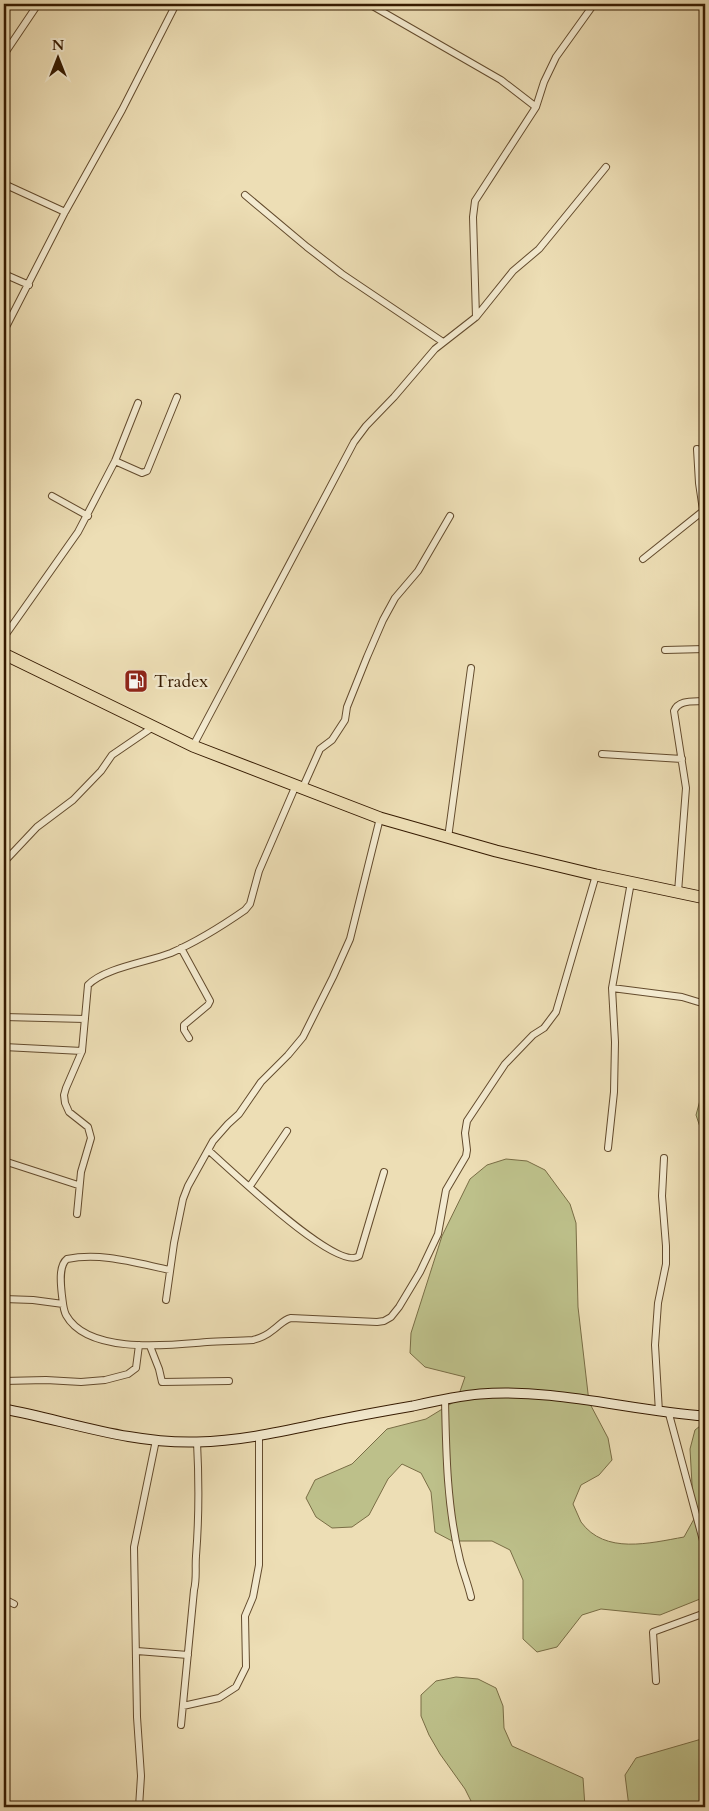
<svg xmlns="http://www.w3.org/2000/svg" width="709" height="1811" font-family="Cardo,serif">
  <rect width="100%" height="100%" fill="#eddeb5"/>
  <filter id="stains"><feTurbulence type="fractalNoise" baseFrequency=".004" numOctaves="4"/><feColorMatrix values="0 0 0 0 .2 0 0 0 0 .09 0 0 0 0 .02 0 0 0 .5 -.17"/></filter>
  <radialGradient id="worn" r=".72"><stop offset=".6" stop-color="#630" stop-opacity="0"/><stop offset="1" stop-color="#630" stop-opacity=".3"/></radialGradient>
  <!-- green -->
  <path fill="#bdc08a" stroke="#796d45" d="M705,1082V1142L696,1115Z
    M506,1159L527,1161L545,1170L570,1204L576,1223L578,1307L589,1402L608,1438L612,1460L599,1475L581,1485L573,1504C576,1510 578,1516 581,1522C605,1555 650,1543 684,1537L694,1519L690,1449L695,1430L705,1422V1597L660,1615L601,1609L582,1615L557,1647L537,1652L523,1639V1580L510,1550L492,1541H452L435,1532L431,1492L421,1473L402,1464L388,1479L369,1515L352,1527L332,1528L316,1517L306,1498L315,1480L352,1464L387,1429L426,1419L457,1400L465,1377L425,1367L410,1353L411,1333L442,1236L470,1179L487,1165Z
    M456,1677L478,1679L496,1688L503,1706L504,1728L512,1746L583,1778L585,1807H474L465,1789L440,1754L429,1735L421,1716V1695L436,1681Z
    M705,1738V1807H629L625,1775L636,1758Z"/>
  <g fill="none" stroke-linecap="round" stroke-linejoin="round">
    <!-- street casing -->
    <g stroke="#634b2d" stroke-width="8">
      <path id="street" d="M369,4L501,80L536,107
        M4,43L6,47L4,59
        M5,53L38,4
        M4,184L65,212
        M245,195L307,247L342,274L443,342
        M4,274L29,285
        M476,317L473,217L475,201L536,107L544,82L556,57L594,4
        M4,331L65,212L122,110L176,4
        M697,449L699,483L705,524
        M115,461L142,473L147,471L177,397
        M52,496L88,516
        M643,559L703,511
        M4,637L78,532L115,461L138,403
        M665,650L705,649
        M193,746L354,442L366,426L394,397L435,349L476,317L513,271L539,249L606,167
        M602,754L682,759
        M303,787L320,749L332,740L345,720L347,707L367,657L383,620L395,598L418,571L450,516
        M448,838L471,668
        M4,862L37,827L73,800L101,771L112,755L153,727
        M678,892L686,788L674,711C679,699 694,702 705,701
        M181,948L210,1001L208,1005L184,1025V1030L189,1038
        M612,988L682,997L705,1004
        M4,1017L85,1019
        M4,1047L82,1051
        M608,1148L614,1092L615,1042L612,988L631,882
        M208,1150C228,1167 337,1273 359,1256L384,1172
        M4,1161L78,1185
        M250,1186L287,1131
        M77,1214L81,1172L91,1138L88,1127L69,1112L65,1103L64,1095L66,1088L82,1051L88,985C104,968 148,962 171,953C196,942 222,926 245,910L250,904L259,871L296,785
        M170,1270C136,1263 101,1252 67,1259C58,1266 61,1286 62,1296C63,1302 63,1309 66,1315C88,1355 170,1345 207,1342C223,1341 238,1341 253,1340C261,1338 267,1335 273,1330C280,1325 283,1320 291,1318L377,1322L384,1321L391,1317L399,1307L420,1272L438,1234L446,1190L466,1156L467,1150L465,1133L467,1121L505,1064L533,1035L544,1028L556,1012L596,875
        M4,1299L33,1300L63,1304
        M166,1300L174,1243L183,1199L188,1186L213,1141L228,1124L239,1114L261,1082L288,1055L303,1037L333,977L350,939L380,818
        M150,1346L159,1369L162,1382L229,1381
        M4,1381L46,1380L81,1382L105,1380L128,1374L136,1368L139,1345
        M445,1399C446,1453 447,1508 460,1560C463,1572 468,1584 471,1597
        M659,1412L655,1345L658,1303L666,1264V1246L662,1196L664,1158
        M669,1414L705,1548
        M4,1599L14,1604
        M137,1651L188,1655
        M656,1681L653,1632L705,1613
        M183,1706L219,1698L236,1687L246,1667L245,1616L253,1597L259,1565V1437
        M181,1725L194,1590C197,1578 195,1568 196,1556C199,1518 199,1480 197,1442
        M139,1807L141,1776L137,1717L134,1547L156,1440"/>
    </g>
    <!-- secondary casing -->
    <g stroke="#351a00" stroke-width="11">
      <path id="secondary" d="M4,1409C68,1421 130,1444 197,1442C241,1441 284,1431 327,1422C356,1416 384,1411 413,1406C435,1401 457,1396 480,1394C555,1388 631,1411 705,1416"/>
    </g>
    <!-- highway casing -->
    <g stroke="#351a00" stroke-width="13">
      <path id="highway" d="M4,654L193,746L380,818L496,851L596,875L705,898"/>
    </g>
    <!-- street -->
    <use href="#street" stroke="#f3eacf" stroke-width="6"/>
    <!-- secondary -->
    <use href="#secondary" stroke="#f3eacf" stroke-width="9"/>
    <!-- highway -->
    <use href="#highway" stroke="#eddeb5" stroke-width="11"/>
  </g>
  <!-- icons -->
  <defs>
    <g id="fuel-square" transform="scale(1.25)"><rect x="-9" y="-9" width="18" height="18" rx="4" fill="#8f2418" stroke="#f3eacf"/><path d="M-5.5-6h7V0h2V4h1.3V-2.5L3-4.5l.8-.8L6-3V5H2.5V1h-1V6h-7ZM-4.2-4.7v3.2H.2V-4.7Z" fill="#fff"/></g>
  </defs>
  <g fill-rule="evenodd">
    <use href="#fuel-square" x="136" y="681"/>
  </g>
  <g text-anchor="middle" stroke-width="4.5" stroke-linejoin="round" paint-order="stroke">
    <!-- poi labels -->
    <g font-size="18" fill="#351a00" stroke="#f3eacf" text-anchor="start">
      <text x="154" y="687">Tradex</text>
    </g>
  </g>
  <!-- margin -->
  <rect width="709" height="1811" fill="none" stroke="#eddeb5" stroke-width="20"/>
  <rect x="5" y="5" width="699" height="1801" fill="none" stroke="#351a00" stroke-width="2.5"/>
  <rect x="10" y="10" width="689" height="1791" fill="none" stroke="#351a00"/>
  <!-- north arrow -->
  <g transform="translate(58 58)" stroke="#f3eacf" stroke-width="4" paint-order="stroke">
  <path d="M0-4L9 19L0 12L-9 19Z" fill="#351a00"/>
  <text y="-8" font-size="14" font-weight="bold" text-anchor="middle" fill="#351a00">N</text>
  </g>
  <rect width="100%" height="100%" filter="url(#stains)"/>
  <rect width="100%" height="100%" fill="url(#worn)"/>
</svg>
